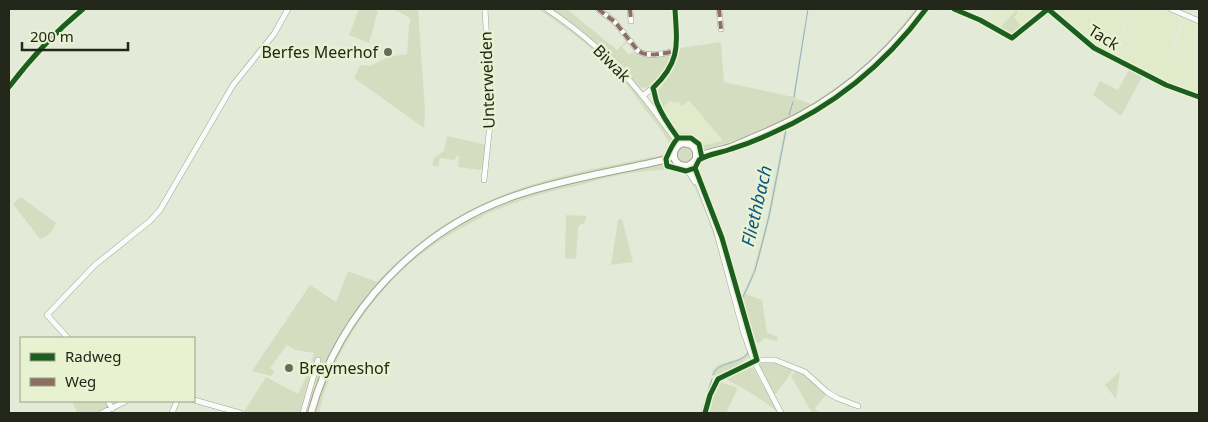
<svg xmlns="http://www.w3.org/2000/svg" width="1208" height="422" font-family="'Noto Sans',sans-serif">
  <rect width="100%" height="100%" fill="#e4ead8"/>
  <!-- built -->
  <path fill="#e1eacb" d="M996,9H1045L1022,28L1014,17L999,29L985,21Z
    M1060,9H1131L1119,38L1121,39L1134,9H1159L1183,19L1169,51L1172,52L1186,20L1199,26V95L1166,83L1098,48L1057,15Z
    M689,100L724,141L704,145L700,141L696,138L694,139L689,134L679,132L668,118L664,109V105L670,101Z"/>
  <!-- green -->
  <path fill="#d5ddc0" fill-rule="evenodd" d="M359,9H371L378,11L369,43L349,35Z
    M390,9H418L425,110L424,128L354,78L360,65L370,66L388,57L407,54L409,24L411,19L398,11Z
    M538,9C563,9 670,120 673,146C674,150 671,154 669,156L547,184L452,223L361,306L347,325L322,374L309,413H243L266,377L298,394L311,366L310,365L314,353L296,350L287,345L270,368L275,371L271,376L252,371L310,285L336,302L348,271L377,282C404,254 432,230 466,212C528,178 599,168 667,154L670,145C662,128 649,116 639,101C614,63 575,34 538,9Z
    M551,9H567L617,50L626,41L627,43L622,47L629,55L633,52L642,57L669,55L671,61C664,72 656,88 641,88L605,52Z
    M807,9L795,98L811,104C851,80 888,47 915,9H918C866,81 787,130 701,150L694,144V139H698L704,145L723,141L689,100L682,106L678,101L676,103L670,101C668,102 665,105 664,107C663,113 676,129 680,133L689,134L687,140H677C668,127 655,112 654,96L672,72L680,48L721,42L724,82L793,97Z
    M925,9H930C891,60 844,99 787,130C776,185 769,242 746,294L762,300L767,333L778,337L777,341L765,338L759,343L756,342L755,346L760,357H755L747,336L725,253L693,166L697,160L724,150L825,103L915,22ZM784,132L766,225L753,271L741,299L718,220L698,168L701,161L757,143Z
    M1016,10L1018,13L1014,17L1022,28L1010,35L999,29Z
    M1130,68L1143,75L1121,116L1093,95L1100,81L1118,90Z
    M447,136L487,145L485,168L479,170L458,167L459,157L456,156L455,160L440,158L438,167L432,165L434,158L444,151Z
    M676 155a9 9 0 1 1 18 0a9 9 0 1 1-18 0Z
    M674,163L684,168L688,172C699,194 716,224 718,248C711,228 698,184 682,171C658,167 613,175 591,182C580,186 568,187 557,190C532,196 508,205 484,215L481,218C471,223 461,228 451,234C387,271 335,341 319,413H313C319,398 323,381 330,367C361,300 415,246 480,212C489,208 499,205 508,201C561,181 618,171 674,163Z
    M21,197L56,223C52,232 49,236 40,239L13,204Z
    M566,215L587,216L584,224H581L578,227L576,259L565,258Z
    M622,219L633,262L611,265L618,220Z
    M747,351L749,356C743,363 720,378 711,375L714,368L718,365L743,357Z
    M761,361H775L794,369L776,394L773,395L758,363Z
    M747,366L754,369L778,413C764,400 745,389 727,380L726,376Z
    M796,371L805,373L827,394L815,408L819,413H812L791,376Z
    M1120,371L1116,399L1105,385Z
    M721,382L738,388L726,413H707L714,391Z
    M72,401H106L110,408L100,413H77Z"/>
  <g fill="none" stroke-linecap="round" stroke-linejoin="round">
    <!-- stream -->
    <path stroke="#91b1c5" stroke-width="1" d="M794,97L808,9
      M789,115L793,102
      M754,343L742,299L755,271L769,216L786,130
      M713,375C717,361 740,365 748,353
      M701,413L712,379"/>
    <!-- minor casing -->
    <g stroke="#9fa395" stroke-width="6">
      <path id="minor" d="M547,9C583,33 614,61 641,94C654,109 664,125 676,140L681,143
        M598,9L615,22L638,51C648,58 664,53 676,51
        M630,9L631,21
        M719,9L721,29
        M954,9L980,20L1012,38L1048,9L1094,48L1166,85L1199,97
        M1171,9L1199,21
        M9,87C31,58 55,32 83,9
        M643,96C679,66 678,53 675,9
        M693,162V170L716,230L744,334L754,361L781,413
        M682,165L688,171L695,182
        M484,180L491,115L485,9
        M68,338L47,315L95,265L150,221L160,210L233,85L274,34L288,9
        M757,360H775L805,372L827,392L837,398L858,406
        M194,400L240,413
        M108,401L112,409
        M102,413L126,401
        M172,413L177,401
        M303,413L318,360
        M705,413L710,395L718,379L754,361"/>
    </g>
    <!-- major casing -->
    <g stroke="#9fa395" stroke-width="8">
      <path id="major" d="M696,160V151L692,145L683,143C667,149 674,170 689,165C694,163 696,158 700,156C711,151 723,150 733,146C747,140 762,134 775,128C834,102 884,59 922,9
        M311,413C339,311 419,227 520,194C568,178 618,171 668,159L674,153"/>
    </g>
    <!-- minor -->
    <use href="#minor" stroke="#fbfcf9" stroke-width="5"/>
    <!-- major -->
    <use href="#major" stroke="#fbfcf9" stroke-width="6"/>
    <!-- quiet -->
    <path stroke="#8d6e63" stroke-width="4" stroke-dasharray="8 4" stroke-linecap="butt" d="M598,9L615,22L638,51C648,58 664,53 676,51
      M630,9L631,21
      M719,9L721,29"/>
    <!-- cycleway casing -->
    <g stroke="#e8f2d0" stroke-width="8">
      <path id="cycleway" d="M675,9C677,45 681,61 653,88C655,93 655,98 657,103C662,116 670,127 678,138
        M954,9L980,20L1012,38L1048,9L1094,48L1166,85L1199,97
        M9,87C31,58 55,32 83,9
        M695,168L686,171L667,166L666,159C669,152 672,144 678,138H691L699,144L702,158
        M705,413L710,395L718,379L757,360L722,238L695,168L699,160C707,154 721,153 731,149C744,145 757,140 770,134C833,107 886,63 926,9"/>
    </g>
    <!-- cycleway -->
    <use href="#cycleway" stroke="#1b5e20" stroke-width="5"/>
  </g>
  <!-- markers -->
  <g fill="#676b5c" stroke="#e8f2d0" stroke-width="2">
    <circle cx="388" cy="52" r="5"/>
    <circle cx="289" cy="368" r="5"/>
  </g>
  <g text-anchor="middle" stroke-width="5" stroke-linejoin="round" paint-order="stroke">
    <!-- street labels -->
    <g font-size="16" fill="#23271a" stroke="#e8f2d0">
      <text transform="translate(1104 37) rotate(32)" y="6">Tack</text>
      <text transform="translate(612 63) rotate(45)" y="6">Biwak</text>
      <text transform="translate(487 80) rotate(-92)" y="6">Unterweiden</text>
    </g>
    <!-- poi labels -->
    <g font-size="16" fill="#23271a" stroke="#e8f2d0" text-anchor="end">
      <text x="378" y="58">Berfes Meerhof</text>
      <text x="299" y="374" text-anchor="start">Breymeshof</text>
    </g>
    <!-- water labels -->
    <g font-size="18" font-style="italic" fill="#0b5585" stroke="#e8f2d0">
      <text transform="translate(757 206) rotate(-77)" y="6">Fliethbach</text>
    </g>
  </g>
  <!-- border -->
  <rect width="1208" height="422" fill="none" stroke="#23271a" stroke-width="20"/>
  <!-- legend -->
  <rect x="20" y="337" width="175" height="65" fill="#e8f2d0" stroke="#99a187"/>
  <rect x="30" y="353" width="25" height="8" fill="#1b5e20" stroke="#99a187"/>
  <text x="65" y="362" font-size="15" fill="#23271a">Radweg</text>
  <rect x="30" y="378" width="25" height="8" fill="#8d6e63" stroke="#99a187"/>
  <text x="65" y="387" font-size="15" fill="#23271a">Weg</text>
  <!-- scale -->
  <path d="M22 42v8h106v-8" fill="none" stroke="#23271a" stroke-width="2.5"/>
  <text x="30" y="42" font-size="15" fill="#23271a" stroke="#e8f2d0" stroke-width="4" paint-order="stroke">200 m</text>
</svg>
